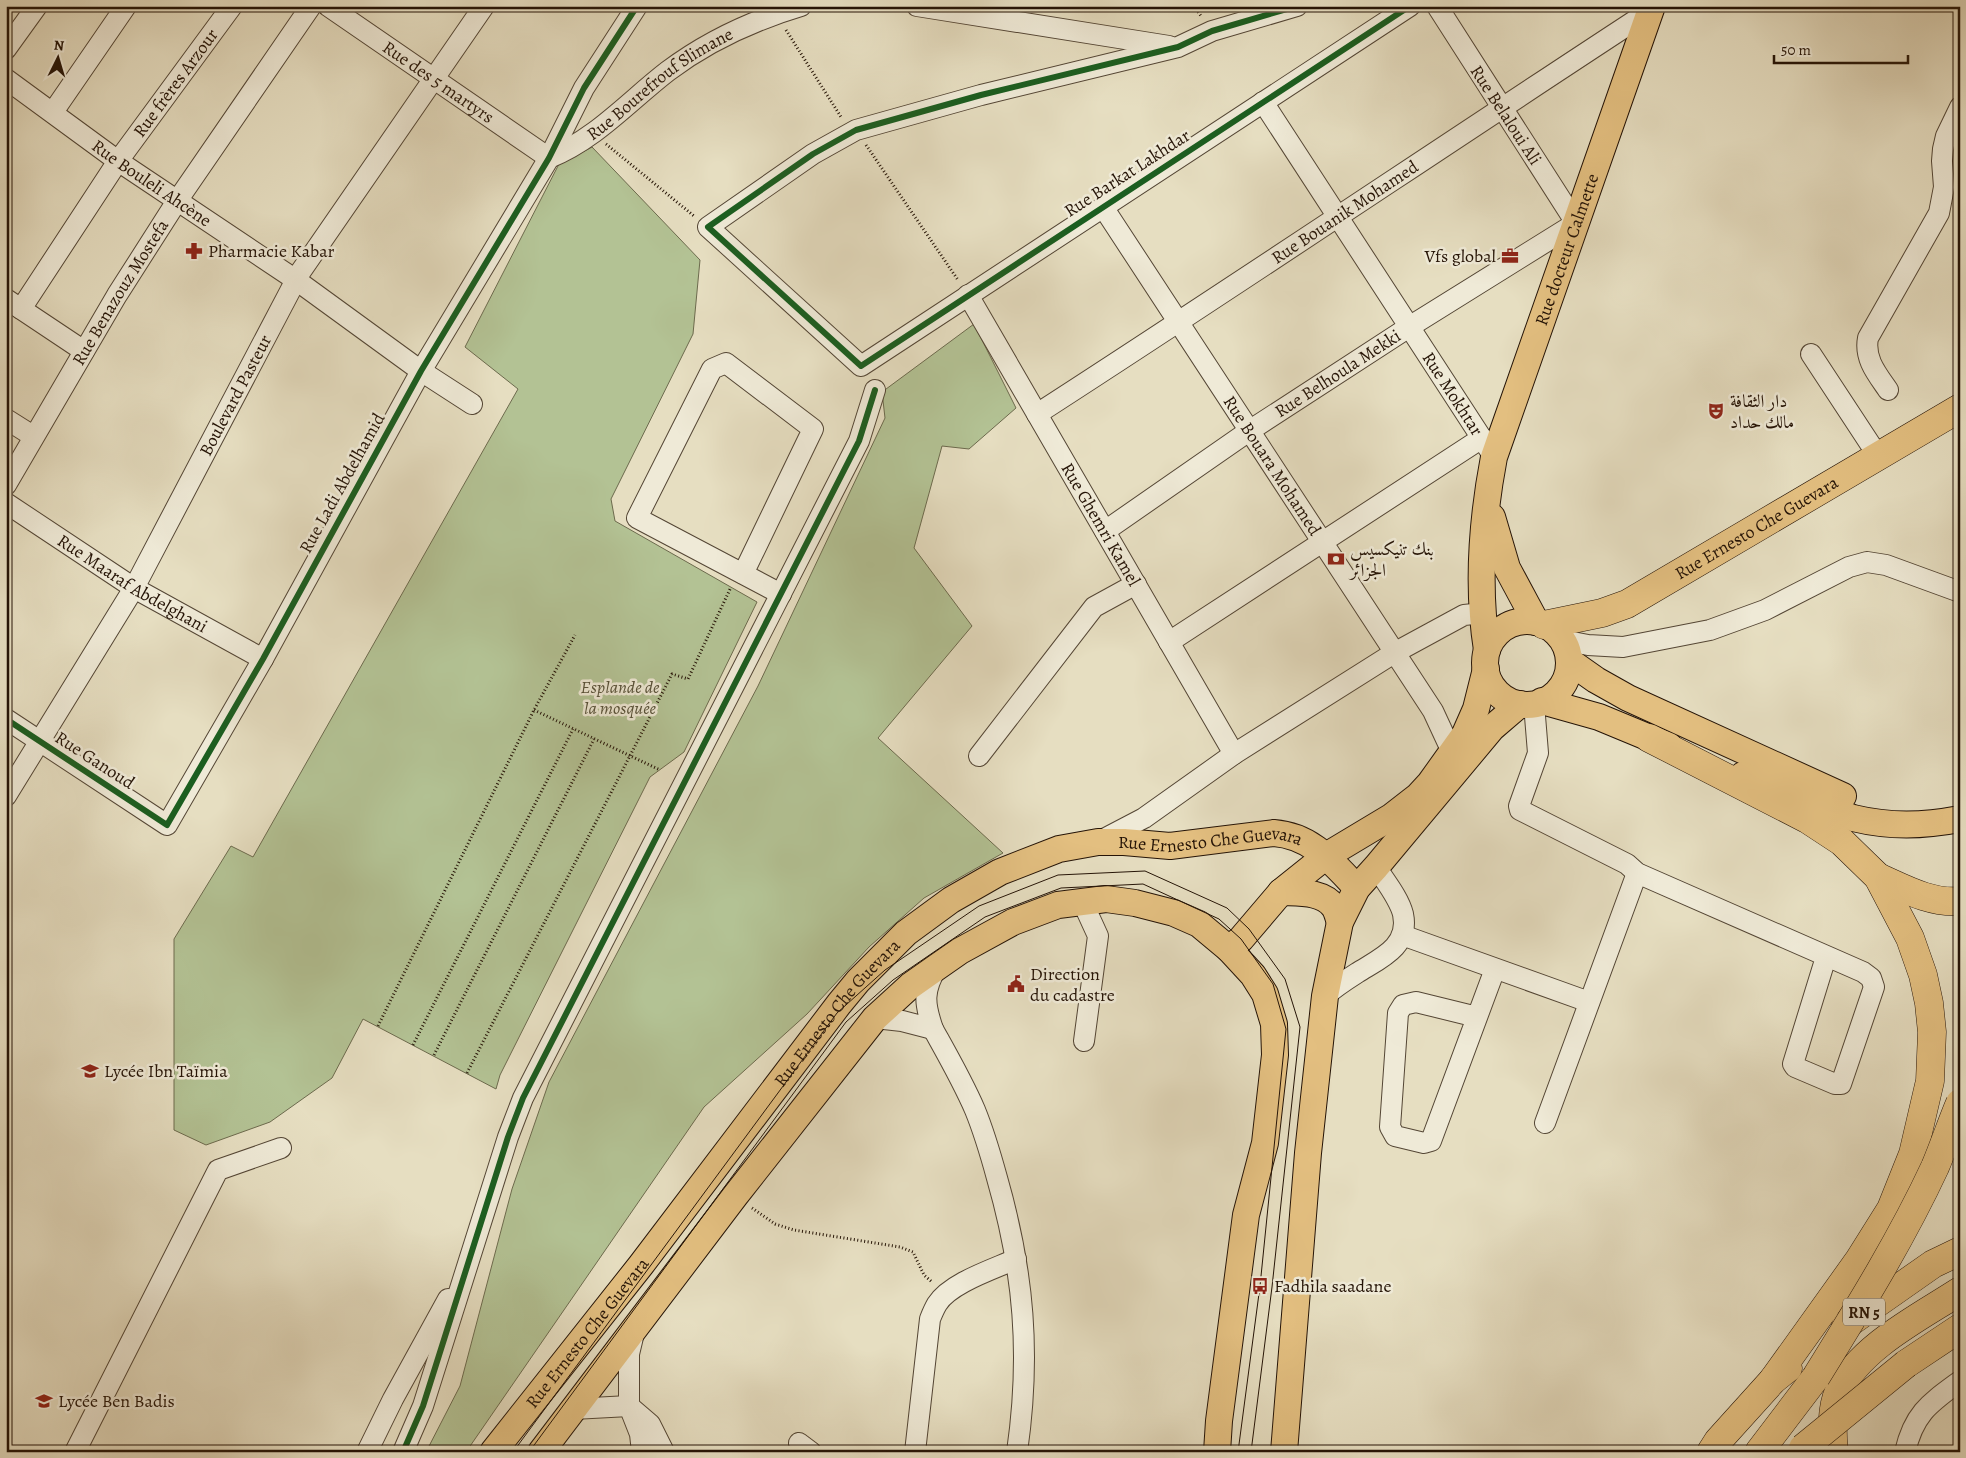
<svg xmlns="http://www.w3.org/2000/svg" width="1966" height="1458" font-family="Alegreya,Amiri,serif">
  <rect width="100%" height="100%" fill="#e6dec1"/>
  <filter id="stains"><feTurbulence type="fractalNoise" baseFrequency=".004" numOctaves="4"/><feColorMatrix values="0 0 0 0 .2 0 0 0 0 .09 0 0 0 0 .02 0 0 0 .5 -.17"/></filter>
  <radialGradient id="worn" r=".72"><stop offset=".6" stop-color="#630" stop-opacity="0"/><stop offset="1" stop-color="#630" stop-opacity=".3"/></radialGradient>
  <!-- green -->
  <path fill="#b3c294" stroke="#6c6a4d" d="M592,147L700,260L693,334L611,499L615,521L757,602L684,752L650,777L500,1075L496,1089L363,1019L332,1078L270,1122L206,1145L174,1130V939L231,846L253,857L518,389L465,347L559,164Z
    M974,324L1016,408L969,449L942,446L914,548L972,626L878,738L1003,853L924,898L869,947L807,1014L704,1107L466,1452H426L460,1386L512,1189L549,1082L758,686L885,418L882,392Z"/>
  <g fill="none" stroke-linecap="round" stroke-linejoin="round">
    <!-- minor casing -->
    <g stroke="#544635" stroke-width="22">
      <g id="minor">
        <path id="s1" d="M328,6L549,158"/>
        <path d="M917,6L1169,46"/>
        <path d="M1297,6L1212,31L1178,47L981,95L856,130L813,154L708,227L861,366L1410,6"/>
        <path d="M6,49L37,6"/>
        <path id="s2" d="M6,79L118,161L296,280L421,371L472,404"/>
        <path id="s3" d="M1263,102L1494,457"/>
        <path d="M53,112L126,6"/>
        <path id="s4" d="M549,158C596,139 629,101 668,71C708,41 754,20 801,6"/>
        <path id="s5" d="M1103,207L1433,711L1452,752"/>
        <path id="s6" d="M968,295L1234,754"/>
        <path d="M6,299L84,351"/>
        <path id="s7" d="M21,309L118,161L232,6"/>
        <path d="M1811,354L1878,456"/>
        <path d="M1888,390C1877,374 1864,359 1868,338L1939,213L1944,187L1942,161L1943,149L1946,136L1960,107"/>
        <path id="s8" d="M1037,414C1243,281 1446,144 1651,10"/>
        <path d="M6,419L33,436"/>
        <path id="s9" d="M6,485L117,295L177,201L311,6"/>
        <path id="s10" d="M6,503L134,588L263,659"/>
        <path id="s11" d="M1105,531L1249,431L1409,327L1576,223L1437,6"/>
        <path d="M743,574L813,429L726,363L712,369L637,518L781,594"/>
        <path d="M1562,640L1588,645L1623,647L1710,630L1765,610L1849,567L1867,562L1886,565L1960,592"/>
        <path d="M1169,642L1482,438"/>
        <path d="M1534,704L1538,753L1519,806L1520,810L1627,864L1637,873L1863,972L1871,978L1874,987L1841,1084H1835L1795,1067L1793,1064L1826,957"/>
        <path d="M6,719L167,825L263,659L421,371L549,158L584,88L637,6"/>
        <path d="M979,756L1094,607L1136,584"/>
        <path id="s12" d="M6,796L134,588L299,274L484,6"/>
        <path d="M1100,841L1144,818L1234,754L1394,653L1464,615L1483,613"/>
        <path d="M1082,901L1098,936L1084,1041"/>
        <path d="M1402,935L1589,1002"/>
        <path d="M1325,996C1335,987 1346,980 1357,973C1379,959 1410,947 1403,914C1399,898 1385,881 1376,867"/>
        <path d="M1477,1017L1416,1002L1403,1005L1398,1013L1390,1127L1395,1136L1424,1143L1431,1141L1495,969"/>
        <path d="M875,1018L902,1021L933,1029C924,1003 923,991 937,967"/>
        <path d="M933,1029C948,1056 963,1082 975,1110C984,1132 991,1156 997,1178C1024,1272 1031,1355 1017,1452"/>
        <path d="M1545,1123L1637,873"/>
        <path d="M634,1333L629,1354V1406L640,1434L642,1452"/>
        <path d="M573,1409L629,1406L650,1424L664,1452"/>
        <path d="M799,1443L811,1452"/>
        <path d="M75,1452L218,1170L281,1148"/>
        <path d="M367,1452L393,1399L448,1299"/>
        <path d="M403,1452L423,1406L508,1137L523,1098L859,441L875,390"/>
        <path d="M915,1452L930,1319C932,1314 934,1309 937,1304C950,1283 994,1269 1016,1259"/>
        <path d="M1905,1452C1914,1413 1930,1403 1960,1381"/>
      </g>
    </g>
    <!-- major casing -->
    <g stroke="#241306" stroke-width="28">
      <g id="major">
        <path d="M1492,517L1507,568L1536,622"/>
        <circle cx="1527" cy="663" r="42"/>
        <path id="s13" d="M1487,650C1477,587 1482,520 1494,457L1652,6"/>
        <path d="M1569,661L1596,680L1628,698L1843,796"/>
        <path d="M1542,701L1599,717L1669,746"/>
        <path d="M1743,775L1853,818C1890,827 1923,826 1960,819"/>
        <path d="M1281,892C1298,893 1323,891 1334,907C1337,911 1338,917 1340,922"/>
        <path d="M1229,949L1241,939L1281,892L1326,856L1391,817L1418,796L1430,783L1465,734L1476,709L1486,669"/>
        <path id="s14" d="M493,1452L641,1265L839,1004L858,981L906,933L951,900L1000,872L1059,849L1098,842H1124L1170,846L1274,833C1312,836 1332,862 1357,888"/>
        <path d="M541,1452L735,1196L875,1018L910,986L937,967L960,951L1013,922L1058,905L1106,899L1135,903L1174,913L1199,924L1229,949L1253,975L1265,994L1274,1024L1275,1055L1265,1143L1246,1215L1219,1421L1217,1452"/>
        <path d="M1284,1452L1308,1153L1325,996L1340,922L1357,888L1376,867L1492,728L1520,704"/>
      </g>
    </g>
    <!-- highway casing -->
    <g stroke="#241306" stroke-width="29">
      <g id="highway">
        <path id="s15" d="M1544,625L1602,613L1627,604L1960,408"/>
        <path d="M1649,738L1807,819L1842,842L1878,877L1910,938L1923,975L1929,1003L1932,1032L1930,1081L1913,1154L1891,1209L1859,1260L1773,1380"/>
        <path d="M1878,877C1903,888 1931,904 1960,901"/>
        <path d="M1846,1325L1933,1264L1960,1251"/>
        <path d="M1906,1364L1960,1328"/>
        <path d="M1711,1452L1718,1441L1773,1380L1788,1368"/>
        <path d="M1759,1452L1816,1377"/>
        <path d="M1834,1452C1832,1432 1831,1409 1839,1391C1860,1347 1920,1317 1960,1291"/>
      </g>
    </g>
    <!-- path -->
    <path stroke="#241306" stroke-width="3" stroke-dasharray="1 2.5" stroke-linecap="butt" d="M1194,6L1201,16
      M786,30L841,117
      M606,144L694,216
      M866,145L958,280
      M534,710L660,770
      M378,1026L534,710L575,635
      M413,1045L573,729
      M434,1055L594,739
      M467,1073L672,674L688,679L731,587
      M752,1208L775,1224L794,1230L900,1247L913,1252L924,1275L932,1282"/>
    <!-- minor -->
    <use href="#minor" stroke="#efead7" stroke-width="20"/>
    <!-- major -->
    <use href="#major" stroke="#e3bf80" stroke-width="26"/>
    <!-- highway -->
    <use href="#highway" stroke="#e3bf80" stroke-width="28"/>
    <!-- tram -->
    <path stroke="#241306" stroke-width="1" d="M513,1452L837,1013L885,970L979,906L1058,875L1145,871L1227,908L1249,929L1285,979L1300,1027L1272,1287L1251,1452
      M529,1452L846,1022L893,980L985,917L1061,888L1143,884L1219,919L1241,939L1273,984L1286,1029L1260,1286L1238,1452"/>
    <!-- highway-bridge casing -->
    <g stroke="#241306" stroke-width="29" stroke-linecap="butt">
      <path id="highway-bridge" d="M1816,1377C1858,1309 1901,1240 1935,1167C1944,1146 1951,1124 1960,1103
        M1803,1448L1906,1364"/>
    </g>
    <!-- highway-bridge -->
    <use href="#highway-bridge" stroke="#e3bf80" stroke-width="28"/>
    <!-- cycleway casing -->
    <g stroke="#efead7" stroke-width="9">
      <path id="cycleway" d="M1297,6L1212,31L1178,47L981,95L856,130L813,154L708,227L861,366L1410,6
        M6,719L167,825L263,659L421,371L549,158L584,88L637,6
        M403,1452L423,1406L508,1137L523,1098L859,441L875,390"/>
    </g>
    <!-- cycleway -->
    <use href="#cycleway" stroke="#1b5e20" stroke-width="6"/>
  </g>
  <!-- icons -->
  <defs>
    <g id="pharmacy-bare" transform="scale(1.35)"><path d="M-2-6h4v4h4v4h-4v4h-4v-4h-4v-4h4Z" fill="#8f2418" stroke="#efead7" stroke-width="2.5" paint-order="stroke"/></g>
    <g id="office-bare" transform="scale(1.35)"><path d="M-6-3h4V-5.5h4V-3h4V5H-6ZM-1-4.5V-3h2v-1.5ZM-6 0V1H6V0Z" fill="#8f2418" stroke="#efead7" stroke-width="2.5" paint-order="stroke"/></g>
    <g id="theatre-bare" transform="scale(1.35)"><path d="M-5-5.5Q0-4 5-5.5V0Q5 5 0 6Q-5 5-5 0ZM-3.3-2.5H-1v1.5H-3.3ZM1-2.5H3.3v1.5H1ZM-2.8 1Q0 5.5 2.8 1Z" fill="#8f2418" stroke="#efead7" stroke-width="2.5" paint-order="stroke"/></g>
    <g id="bank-bare" transform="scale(1.35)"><path d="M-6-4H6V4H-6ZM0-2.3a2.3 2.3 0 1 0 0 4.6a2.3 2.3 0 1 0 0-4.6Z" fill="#8f2418" stroke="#efead7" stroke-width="2.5" paint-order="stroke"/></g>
    <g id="civic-bare" transform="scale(1.35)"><path d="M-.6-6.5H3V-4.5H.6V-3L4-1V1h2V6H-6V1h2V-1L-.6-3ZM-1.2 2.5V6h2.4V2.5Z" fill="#8f2418" stroke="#efead7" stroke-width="2.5" paint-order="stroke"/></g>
    <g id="school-bare" transform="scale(1.35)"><path d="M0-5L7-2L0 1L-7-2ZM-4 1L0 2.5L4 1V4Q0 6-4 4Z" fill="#8f2418" stroke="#efead7" stroke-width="2.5" paint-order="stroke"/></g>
    <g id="bus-bare" transform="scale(1.35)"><path d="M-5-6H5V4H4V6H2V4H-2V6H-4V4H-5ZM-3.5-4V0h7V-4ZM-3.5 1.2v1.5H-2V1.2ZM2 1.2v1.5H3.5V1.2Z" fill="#8f2418" stroke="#efead7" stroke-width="2.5" paint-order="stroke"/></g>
  </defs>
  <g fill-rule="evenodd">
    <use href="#pharmacy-bare" x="194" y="251"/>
    <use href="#office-bare" x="1510" y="256"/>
    <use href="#theatre-bare" x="1716" y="411"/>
    <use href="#bank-bare" x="1336" y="559"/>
    <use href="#civic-bare" x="1016" y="984"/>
    <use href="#school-bare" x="90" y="1071"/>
    <use href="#bus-bare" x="1260" y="1286"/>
    <use href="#school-bare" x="44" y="1401"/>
  </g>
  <g text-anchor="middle" stroke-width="5" stroke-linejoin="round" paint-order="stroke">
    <!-- shield labels -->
    <rect fill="#efead7" stroke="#615445" stroke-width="1" x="1843" y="1298.5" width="42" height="27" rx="4"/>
    <g font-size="16" font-weight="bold" fill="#241306">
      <text x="1864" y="1318">RN 5</text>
    </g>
    <!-- street labels -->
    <g font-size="18" fill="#241306" stroke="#efead7">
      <text dy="6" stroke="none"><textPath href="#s7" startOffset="274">Rue frères Arzour</textPath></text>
      <text dy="6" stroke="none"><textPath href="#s1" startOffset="134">Rue des 5 martyrs</textPath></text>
      <text dy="6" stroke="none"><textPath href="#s4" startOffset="134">Rue Bourefrouf Slimane</textPath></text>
      <text transform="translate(1506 115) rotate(57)" y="6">Rue Belaloui Ali</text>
      <text transform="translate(1127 173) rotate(-33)" y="6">Rue Barkat Lakhdar</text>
      <text dy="6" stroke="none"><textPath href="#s2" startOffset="179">Rue Bouleli Ahcène</textPath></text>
      <text dy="6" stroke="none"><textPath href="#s8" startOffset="368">Rue Bouanik Mohamed</textPath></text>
      <text dy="6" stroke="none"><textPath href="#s13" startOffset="414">Rue docteur Calmette</textPath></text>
      <text dy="6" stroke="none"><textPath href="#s9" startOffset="224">Rue Benazouz Mostefa</textPath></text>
      <text dy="6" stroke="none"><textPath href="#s11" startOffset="281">Rue Belhoula Mekki</textPath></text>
      <text dy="6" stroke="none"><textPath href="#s3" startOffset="348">Rue Mokhtar</textPath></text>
      <text dy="6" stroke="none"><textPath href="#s12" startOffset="462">Boulevard Pasteur</textPath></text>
      <text dy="6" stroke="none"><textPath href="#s5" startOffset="309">Rue Bouara Mohamed</textPath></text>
      <text transform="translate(342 483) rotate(-61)" y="6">Rue Ladi Abdelhamid</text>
      <text dy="6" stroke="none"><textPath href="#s6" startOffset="265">Rue Ghemri Kamel</textPath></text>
      <text dy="6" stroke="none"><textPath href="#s15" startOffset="236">Rue Ernesto Che Guevara</textPath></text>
      <text dy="6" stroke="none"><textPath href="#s10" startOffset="150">Rue Maaraf Abdelghani</textPath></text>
      <text transform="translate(95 760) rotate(33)" y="6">Rue Ganoud</text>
      <text dy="6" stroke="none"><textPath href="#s14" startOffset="992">Rue Ernesto Che Guevara</textPath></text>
      <text dy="6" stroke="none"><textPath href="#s14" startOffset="558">Rue Ernesto Che Guevara</textPath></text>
      <text dy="6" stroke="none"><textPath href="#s14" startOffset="152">Rue Ernesto Che Guevara</textPath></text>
    </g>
    <!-- poi labels -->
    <g font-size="18" fill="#241306" stroke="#efead7" text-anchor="start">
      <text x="208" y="257">Pharmacie Kabar</text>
      <text x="1496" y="262" text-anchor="end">Vfs global</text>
      <text x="1730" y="407">دار الثقافة<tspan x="1730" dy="21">مالك حداد</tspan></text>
      <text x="1350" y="555">بنك تنيكسيس<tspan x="1350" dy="21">الجزائر</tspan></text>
      <text x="1030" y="980">Direction<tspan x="1030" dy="21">du cadastre</tspan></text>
      <text x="104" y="1077">Lycée Ibn Taïmia</text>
      <text x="1274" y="1292">Fadhila saadane</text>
      <text x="58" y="1407">Lycée Ben Badis</text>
    </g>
    <!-- park labels -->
    <g font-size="18" font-style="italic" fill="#565038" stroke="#efead7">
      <text x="620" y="693">Esplande de<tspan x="620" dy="21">la mosquée</tspan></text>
    </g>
  </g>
  <!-- margin -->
  <rect width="1966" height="1458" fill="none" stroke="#e6dec1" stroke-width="25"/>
  <rect x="8" y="8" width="1951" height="1443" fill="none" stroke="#241306" stroke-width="2.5"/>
  <rect x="12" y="12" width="1941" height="1433" fill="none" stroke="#241306"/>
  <!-- north arrow -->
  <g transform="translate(58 58) rotate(5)" stroke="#efead7" stroke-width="4" paint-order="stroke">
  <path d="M0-4L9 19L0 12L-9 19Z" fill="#241306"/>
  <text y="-8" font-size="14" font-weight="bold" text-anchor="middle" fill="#241306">N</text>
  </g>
  <!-- scale -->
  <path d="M1774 55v8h134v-8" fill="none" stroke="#241306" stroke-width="2.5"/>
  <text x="1781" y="55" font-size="15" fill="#241306" stroke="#efead7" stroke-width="4" paint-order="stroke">50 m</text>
  <rect width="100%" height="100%" filter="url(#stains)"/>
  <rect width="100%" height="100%" fill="url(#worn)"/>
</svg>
